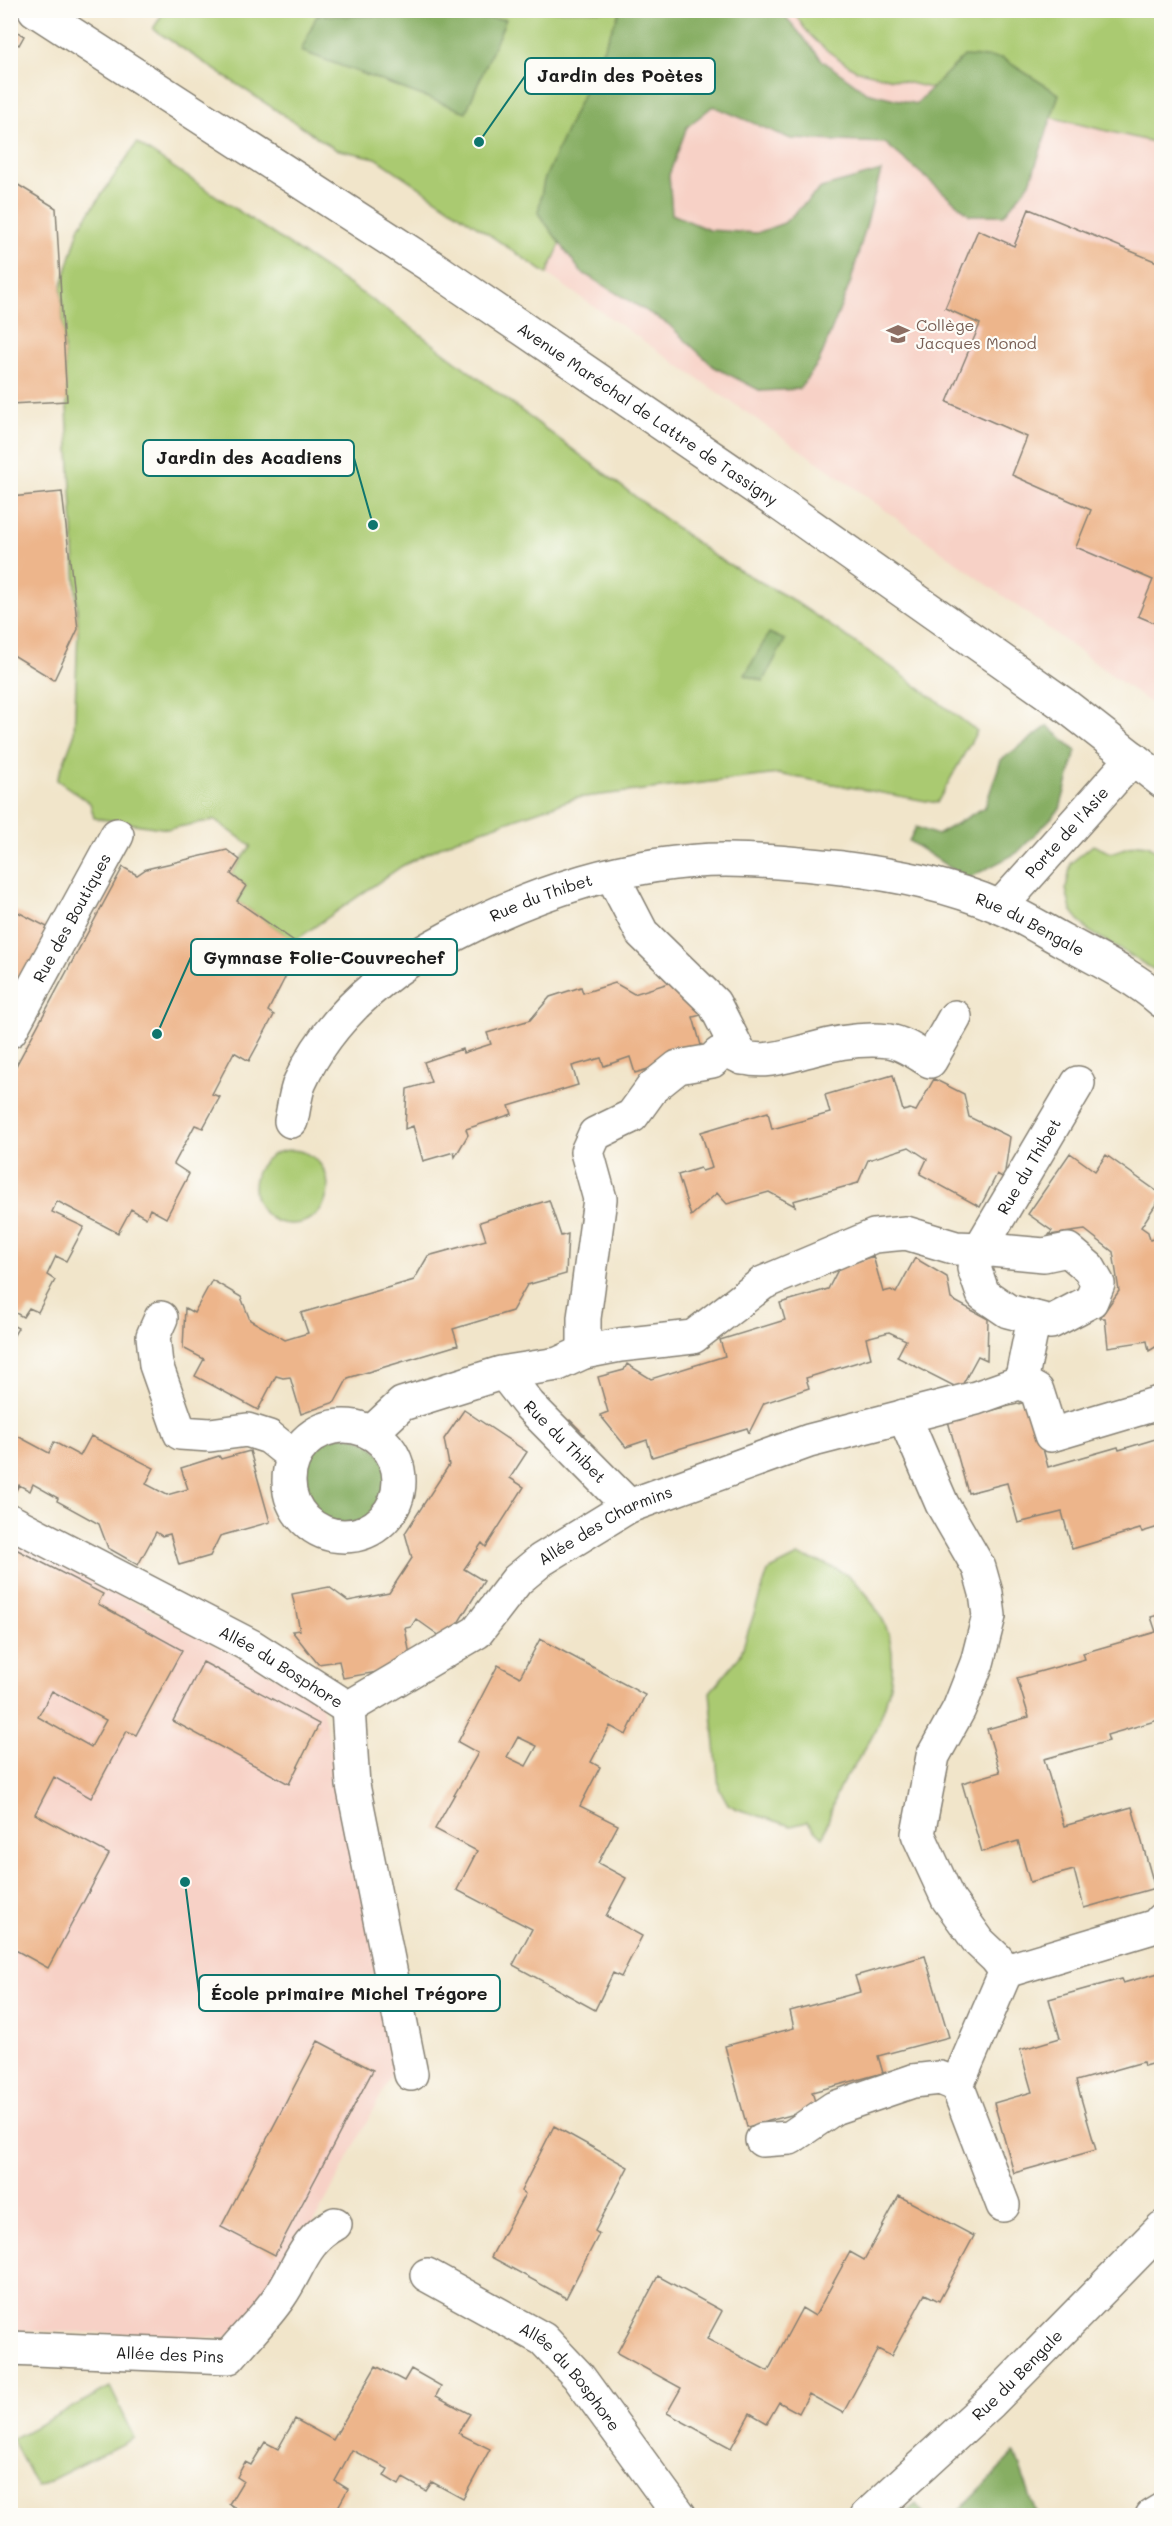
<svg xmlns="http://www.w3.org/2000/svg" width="1172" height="2526" font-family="Mali,sans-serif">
  <rect width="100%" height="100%" fill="#fdfcf7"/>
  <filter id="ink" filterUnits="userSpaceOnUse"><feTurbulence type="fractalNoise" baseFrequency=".0167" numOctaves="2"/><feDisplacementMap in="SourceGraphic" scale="12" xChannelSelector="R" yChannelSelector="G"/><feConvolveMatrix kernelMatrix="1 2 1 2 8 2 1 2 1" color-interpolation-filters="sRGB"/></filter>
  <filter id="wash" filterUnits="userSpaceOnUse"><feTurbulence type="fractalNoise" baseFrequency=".008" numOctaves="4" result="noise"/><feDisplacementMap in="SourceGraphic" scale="24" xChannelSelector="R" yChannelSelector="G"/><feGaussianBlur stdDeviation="1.35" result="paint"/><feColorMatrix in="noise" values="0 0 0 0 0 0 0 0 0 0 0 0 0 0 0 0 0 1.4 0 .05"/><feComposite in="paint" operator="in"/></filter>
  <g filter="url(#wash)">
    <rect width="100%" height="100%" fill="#f1e5ca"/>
    <!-- built -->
    <path fill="#f7d1c6" d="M663,11H1161V711L845,481L547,274Z
      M11,1537L321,1701L398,2063L276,2295L226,2338L11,2330Z"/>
    <!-- green -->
    <path fill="#aaca71" stroke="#637346" stroke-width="1.5" d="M160,10L663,11L547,274L376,158L335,149L153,29L163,13Z
      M794,11H1161V144L856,70C832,55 806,38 794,11Z
      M137,143L396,316L714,556L791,599L890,666L977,731L937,803L778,774L576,798L456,839L402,866L294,941L237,901L246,886L231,874L251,846L215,820L168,829L94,818L90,803L57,780L74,735L78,629L61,288L80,226Z
      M1137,844L1148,845L1161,853V974L1087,930L1071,910L1066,889L1071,863L1093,845L1111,853Z
      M254 1187a37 37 0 1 1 74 0a37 37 0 1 1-74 0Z
      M798,1556C833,1564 857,1575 875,1607C879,1614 884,1620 886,1627C902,1667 885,1716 864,1750C857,1763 846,1775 839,1789C832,1803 829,1821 823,1837L807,1822L791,1826L737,1809L728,1804L719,1788L710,1692L740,1656L768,1571Z
      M110,2387L135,2438L37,2487L12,2439Z"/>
    <!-- forest -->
    <path fill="#87ae63" stroke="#526540" stroke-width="1.5" d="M620,11H781L823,61L866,92L916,104L964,56L1002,58L1059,94L1030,183L1004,215H970L885,143L791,139L713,106L687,127L669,175L672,214L709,230L757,233L784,223L821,188L881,171L851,281L819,362L799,389L761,391L714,367L668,324L581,272L538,213L544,180Z
      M317,15L506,19L466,112L301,51Z
      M769,633L785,640L763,681L745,675Z
      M1048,726L1076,751L1060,809L1017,853L967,879L909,841L916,827L937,835L985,807L1001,760Z
      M300 1480a44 44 0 1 1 88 0a44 44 0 1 1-88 0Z
      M1015,2453L1037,2515H955Z
      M916,2504L925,2515H902Z"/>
    <g id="blocks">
      <!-- building -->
      <path fill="#edb58b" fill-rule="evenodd" d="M10,27L24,36L19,45L10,40Z
        M10,180L56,208L67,401L10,404Z
        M1029,209L1162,264V626L1138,616L1153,580L1076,547L1091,510L1012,475L1027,437L947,402L980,324L945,308L978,230L1014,246Z
        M62,492L78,629L54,680L10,653V497Z
        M227,850L240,860L231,874L246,886L237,901L294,941L281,964L289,970L268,1011L274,1015L249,1061L234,1052L212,1094L220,1097L203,1128L195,1125L174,1164L189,1174L166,1218L150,1209L146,1218L131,1209L118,1233L57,1201L52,1212L84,1227L66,1261L56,1256L47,1275L55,1280L38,1312L29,1308L23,1317L14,1312L10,1319V1077L123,867L137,875L146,869Z
        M10,908L53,930L10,1008Z
        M675,981L701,1015L693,1017L703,1052L635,1073L630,1057L604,1066L601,1058L572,1066L578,1085L509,1106L512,1114L466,1129L468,1135L455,1157L454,1152L423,1161L413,1126L405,1129L407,1089L431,1082L424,1062L462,1049L463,1053L491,1044L487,1033L530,1020L550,997L581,987L583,993L615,983L634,994Z
        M893,1075L903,1111L910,1109L916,1111L934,1079L964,1094L969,1117L1010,1137L1004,1178L997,1174L980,1207L920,1174L927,1159L909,1147L868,1160L858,1183L793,1201L795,1206L769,1192L727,1204L717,1193L691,1216L678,1175L700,1168L702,1171L712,1168L701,1132L768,1112L772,1129L830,1113L825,1095Z
        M1070,1153L1095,1171L1106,1155L1162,1195L1141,1227L1148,1232L1150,1240L1162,1236V1343L1149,1351L1147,1341L1108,1347L1105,1318H1100L1119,1291L1113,1252L1085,1230L1049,1235L1052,1231L1028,1214Z
        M549,1200L561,1236L568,1234L566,1274L527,1285L512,1311L453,1329L458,1345L348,1378L335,1402L301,1414L290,1377L283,1378L276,1376L258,1410L195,1376L204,1359L183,1348L185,1308L194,1313L212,1280L241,1297L250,1320L285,1340L308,1333L301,1313L414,1280L428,1256L486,1240L480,1222Z
        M873,1256L883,1292L891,1290L896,1293L915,1258L947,1277L951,1299L988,1319L987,1360L978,1356L960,1389L897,1357L906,1340L889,1332L866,1338L871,1358L806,1378L809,1388L764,1403L749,1433L747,1428L652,1457L647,1440L626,1447L600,1415L608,1412L598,1377L624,1370L627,1364L651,1379L725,1356L720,1340L785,1320L780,1303L828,1289L843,1260L845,1266Z
        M10,1324L18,1328L10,1342Z
        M1030,1401L1048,1467L1118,1447L1119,1450L1162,1437V1526L1142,1532L1140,1529L1072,1549L1062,1512L1018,1523L1007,1483L968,1493L948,1421Z
        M464,1410L527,1452L510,1478L524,1487L486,1547L482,1543L464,1569L484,1581L447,1641L416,1619L411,1627L405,1628L412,1666L343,1678L339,1661L318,1664L292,1631L300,1630L292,1594L329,1587L348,1601L389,1593L412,1558L405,1533L449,1465L444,1439Z
        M570,1420L584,1434L577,1441L563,1426Z
        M10,1432L49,1453L54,1442L80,1456L91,1436L154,1468L146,1484L167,1495L188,1489L181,1468L219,1456L221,1459L250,1451L270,1522L220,1536L210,1556L179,1565L170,1534L162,1536L156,1532L138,1565L108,1548L99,1524L57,1501L58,1498L33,1484L30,1491L19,1485L14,1494L10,1492Z
        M10,1546L103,1594L98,1604L182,1650L136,1735L127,1731L91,1798L54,1777L35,1814L109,1854L48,1968L10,1947ZM52,1691L106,1720L91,1747L38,1717Z
        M1162,1614V1719L1107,1735L1109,1741L1044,1759L1064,1826L1132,1807L1155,1888L1084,1908L1074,1870L1030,1882L1018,1841L982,1852L962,1783L1000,1772L987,1729L1029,1717L1017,1678L1085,1659L1083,1653L1156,1632L1151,1617Z
        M540,1639L645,1695L626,1735L610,1726L591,1762L600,1767L580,1806L618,1825L598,1863L626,1878L606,1916L642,1936L621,1977L613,1973L595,2010L513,1965L532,1929L457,1890L477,1851L435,1829L478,1753L458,1742L498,1665L520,1677ZM518,1737L537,1746L526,1766L507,1757Z
        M203,1662L319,1724L289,1784L173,1721Z
        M925,1956L949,2037L878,2056L883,2073L812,2092L817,2108L747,2127L725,2046L794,2028L790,2011L860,1992L855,1976Z
        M1162,1972V2061L1144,2066L1143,2062L1076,2081L1096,2150L1014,2173L994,2103L1032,2092L1020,2050L1060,2038L1049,1999L1121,1979L1123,1983Z
        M318,2041L373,2070L275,2255L221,2227Z
        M554,2126L628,2167L595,2231L599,2234L566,2298L491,2257L525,2194L521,2191Z
        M899,2196L974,2236L939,2301L925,2294L891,2356L878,2349L843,2413L809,2394L799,2413L779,2402L767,2423L750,2413L731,2448L667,2413L681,2388L617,2353L658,2276L722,2311L707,2339L768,2371L802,2308L815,2316L850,2252L864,2260Z
        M376,2366L404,2381L411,2369L441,2386L436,2396L470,2414L458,2433L490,2449L463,2499L432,2482L426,2491L403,2478L399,2485L384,2476L388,2469L352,2450L335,2481L348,2489L333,2516H239L241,2511L229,2504L243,2481L237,2477L245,2462L251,2465L265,2442L278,2449L295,2419L333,2440Z"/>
    </g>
  </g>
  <g filter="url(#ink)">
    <use href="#blocks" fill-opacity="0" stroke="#868073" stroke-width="1.5"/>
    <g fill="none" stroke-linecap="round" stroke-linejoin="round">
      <!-- minor casing -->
      <g stroke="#868073" stroke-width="36">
        <g id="minor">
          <path id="s1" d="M35,10L431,266L784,507L1066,706L1162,781"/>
          <path d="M612,875L642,933L714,1003L742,1058"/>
          <path id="s2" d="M1000,907L1133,758"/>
          <path id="s3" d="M10,1031L117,835"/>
          <path id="s4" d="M291,1121C294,1109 295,1093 300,1082C330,1016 387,970 450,937C534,892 630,860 726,860C765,860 804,864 842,868C896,875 950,885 1000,907C1021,916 1042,929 1062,940C1095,958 1133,976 1162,1001"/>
          <path d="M980,1249L1044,1255L1068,1250L1089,1268L1098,1284L1091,1301L1051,1322L1008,1311L983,1294L974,1268Z"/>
          <path d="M161,1318L153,1336L156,1365L180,1433L210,1435L247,1430L269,1437L294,1457"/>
          <path d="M584,1352V1318L600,1199L587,1152L595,1134L632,1116L653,1087L678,1067L712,1061L719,1054L730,1052C757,1067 782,1057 810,1050C834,1043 864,1038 889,1041C903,1043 918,1054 930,1061L955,1017"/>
          <path id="s5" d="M504,1373L529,1405L629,1506"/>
          <path d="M1021,1382L1034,1318"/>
          <path d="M904,1416L942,1504L979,1568L986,1593L989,1616L977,1663L959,1709L933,1756L918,1834L948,1899L979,1942L996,1958L1006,1971L957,2085"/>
          <circle cx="344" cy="1481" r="55"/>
          <path id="s6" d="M371,1433L402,1404L501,1373L558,1364L584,1352L620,1345L693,1337L763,1283L874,1236L906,1233L956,1248L980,1249L1078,1083"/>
          <path id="s7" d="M10,1521L251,1646L348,1708"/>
          <path id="s8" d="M348,1708L477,1632L517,1580L541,1560L629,1506L809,1441L976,1398L1021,1382L1037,1391L1051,1435L1162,1402"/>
          <path d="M348,1708L353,1785L411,2074"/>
          <path d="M1006,1971L1156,1926L1162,1919"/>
          <path d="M762,2140L790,2138L834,2108L913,2081L940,2078L957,2085L1003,2205"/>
          <path id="s9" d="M427,2275L543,2339L578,2376L680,2516"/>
          <path id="s10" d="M10,2348L229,2357C245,2337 265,2318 280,2296C299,2269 303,2241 335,2224"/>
          <path id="s11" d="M867,2516L991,2402L1162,2228"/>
        </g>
      </g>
      <!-- major casing -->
      <g stroke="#868073" stroke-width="36">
        <path id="major" d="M1152,2516L1162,2510"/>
      </g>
      <!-- minor -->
      <use href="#minor" stroke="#fff" stroke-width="33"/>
      <!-- major -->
      <use href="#major" stroke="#fff" stroke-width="33"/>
    </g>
  </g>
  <!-- icons -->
  <defs>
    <g id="school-bare" transform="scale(1.8)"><path d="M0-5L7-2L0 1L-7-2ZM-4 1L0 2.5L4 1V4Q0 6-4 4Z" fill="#8d6e63" stroke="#fdfcf7" stroke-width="2.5" paint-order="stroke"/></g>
  </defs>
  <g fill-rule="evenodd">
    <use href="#school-bare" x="898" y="334"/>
  </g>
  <g text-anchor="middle" stroke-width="4.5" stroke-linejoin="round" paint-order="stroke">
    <!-- education labels -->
    <g font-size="16" fill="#785e54" stroke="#fdfcf7" text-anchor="start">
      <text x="916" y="331">Collège<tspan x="916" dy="18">Jacques Monod</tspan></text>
    </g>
    <!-- street labels -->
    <g font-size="16" fill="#1c1c1c" stroke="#fdfcf7">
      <text dy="6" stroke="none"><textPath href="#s1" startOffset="734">Avenue Maréchal de Lattre de Tassigny</textPath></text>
      <text dy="6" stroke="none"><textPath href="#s2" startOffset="100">Porte de l'Asie</textPath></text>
      <text dy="6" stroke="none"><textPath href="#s4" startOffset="352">Rue du Thibet</textPath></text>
      <text dy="6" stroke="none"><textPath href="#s3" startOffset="129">Rue des Boutiques</textPath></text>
      <text dy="6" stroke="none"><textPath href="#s4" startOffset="856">Rue du Bengale</textPath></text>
      <text dy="6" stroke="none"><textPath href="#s6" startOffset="756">Rue du Thibet</textPath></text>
      <text dy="6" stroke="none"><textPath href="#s5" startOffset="92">Rue du Thibet</textPath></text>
      <text dy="6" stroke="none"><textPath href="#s8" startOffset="320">Allée des Charmins</textPath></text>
      <text dy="6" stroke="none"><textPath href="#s7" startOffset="308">Allée du Bosphore</textPath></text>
      <text dy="6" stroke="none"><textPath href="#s10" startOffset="160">Allée des Pins</textPath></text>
      <text dy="6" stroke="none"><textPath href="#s11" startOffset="206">Rue du Bengale</textPath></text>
      <text dy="6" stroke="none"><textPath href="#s9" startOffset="178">Allée du Bosphore</textPath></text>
    </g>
  </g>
  <!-- callouts -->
  <path fill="none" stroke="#0f766e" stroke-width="2" d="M479 142L525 76M373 525L354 458M157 1034L191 957M185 1882L199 1993"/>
  <g fill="#0f766e" stroke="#fdfcf7" stroke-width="2">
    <circle cx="479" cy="142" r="6"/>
    <circle cx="373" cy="525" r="6"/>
    <circle cx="157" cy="1034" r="6"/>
    <circle cx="185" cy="1882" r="6"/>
  </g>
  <g fill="#fdfcf7" stroke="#0f766e" stroke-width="2">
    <rect x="525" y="58" width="190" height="36" rx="6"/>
    <rect x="143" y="440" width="211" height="36" rx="6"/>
    <rect x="191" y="939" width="266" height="36" rx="6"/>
    <rect x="199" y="1975" width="301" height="36" rx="6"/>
  </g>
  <g font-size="18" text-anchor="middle" font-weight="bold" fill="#1c1c1c">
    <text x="620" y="82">Jardin des Poètes</text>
    <text x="249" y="464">Jardin des Acadiens</text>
    <text x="324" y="964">Gymnase Folie-Couvrechef</text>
    <text x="349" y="2000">École primaire Michel Trégore</text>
  </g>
  <!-- margin -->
  <rect width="1172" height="2526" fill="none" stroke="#fdfcf7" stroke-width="36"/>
</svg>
